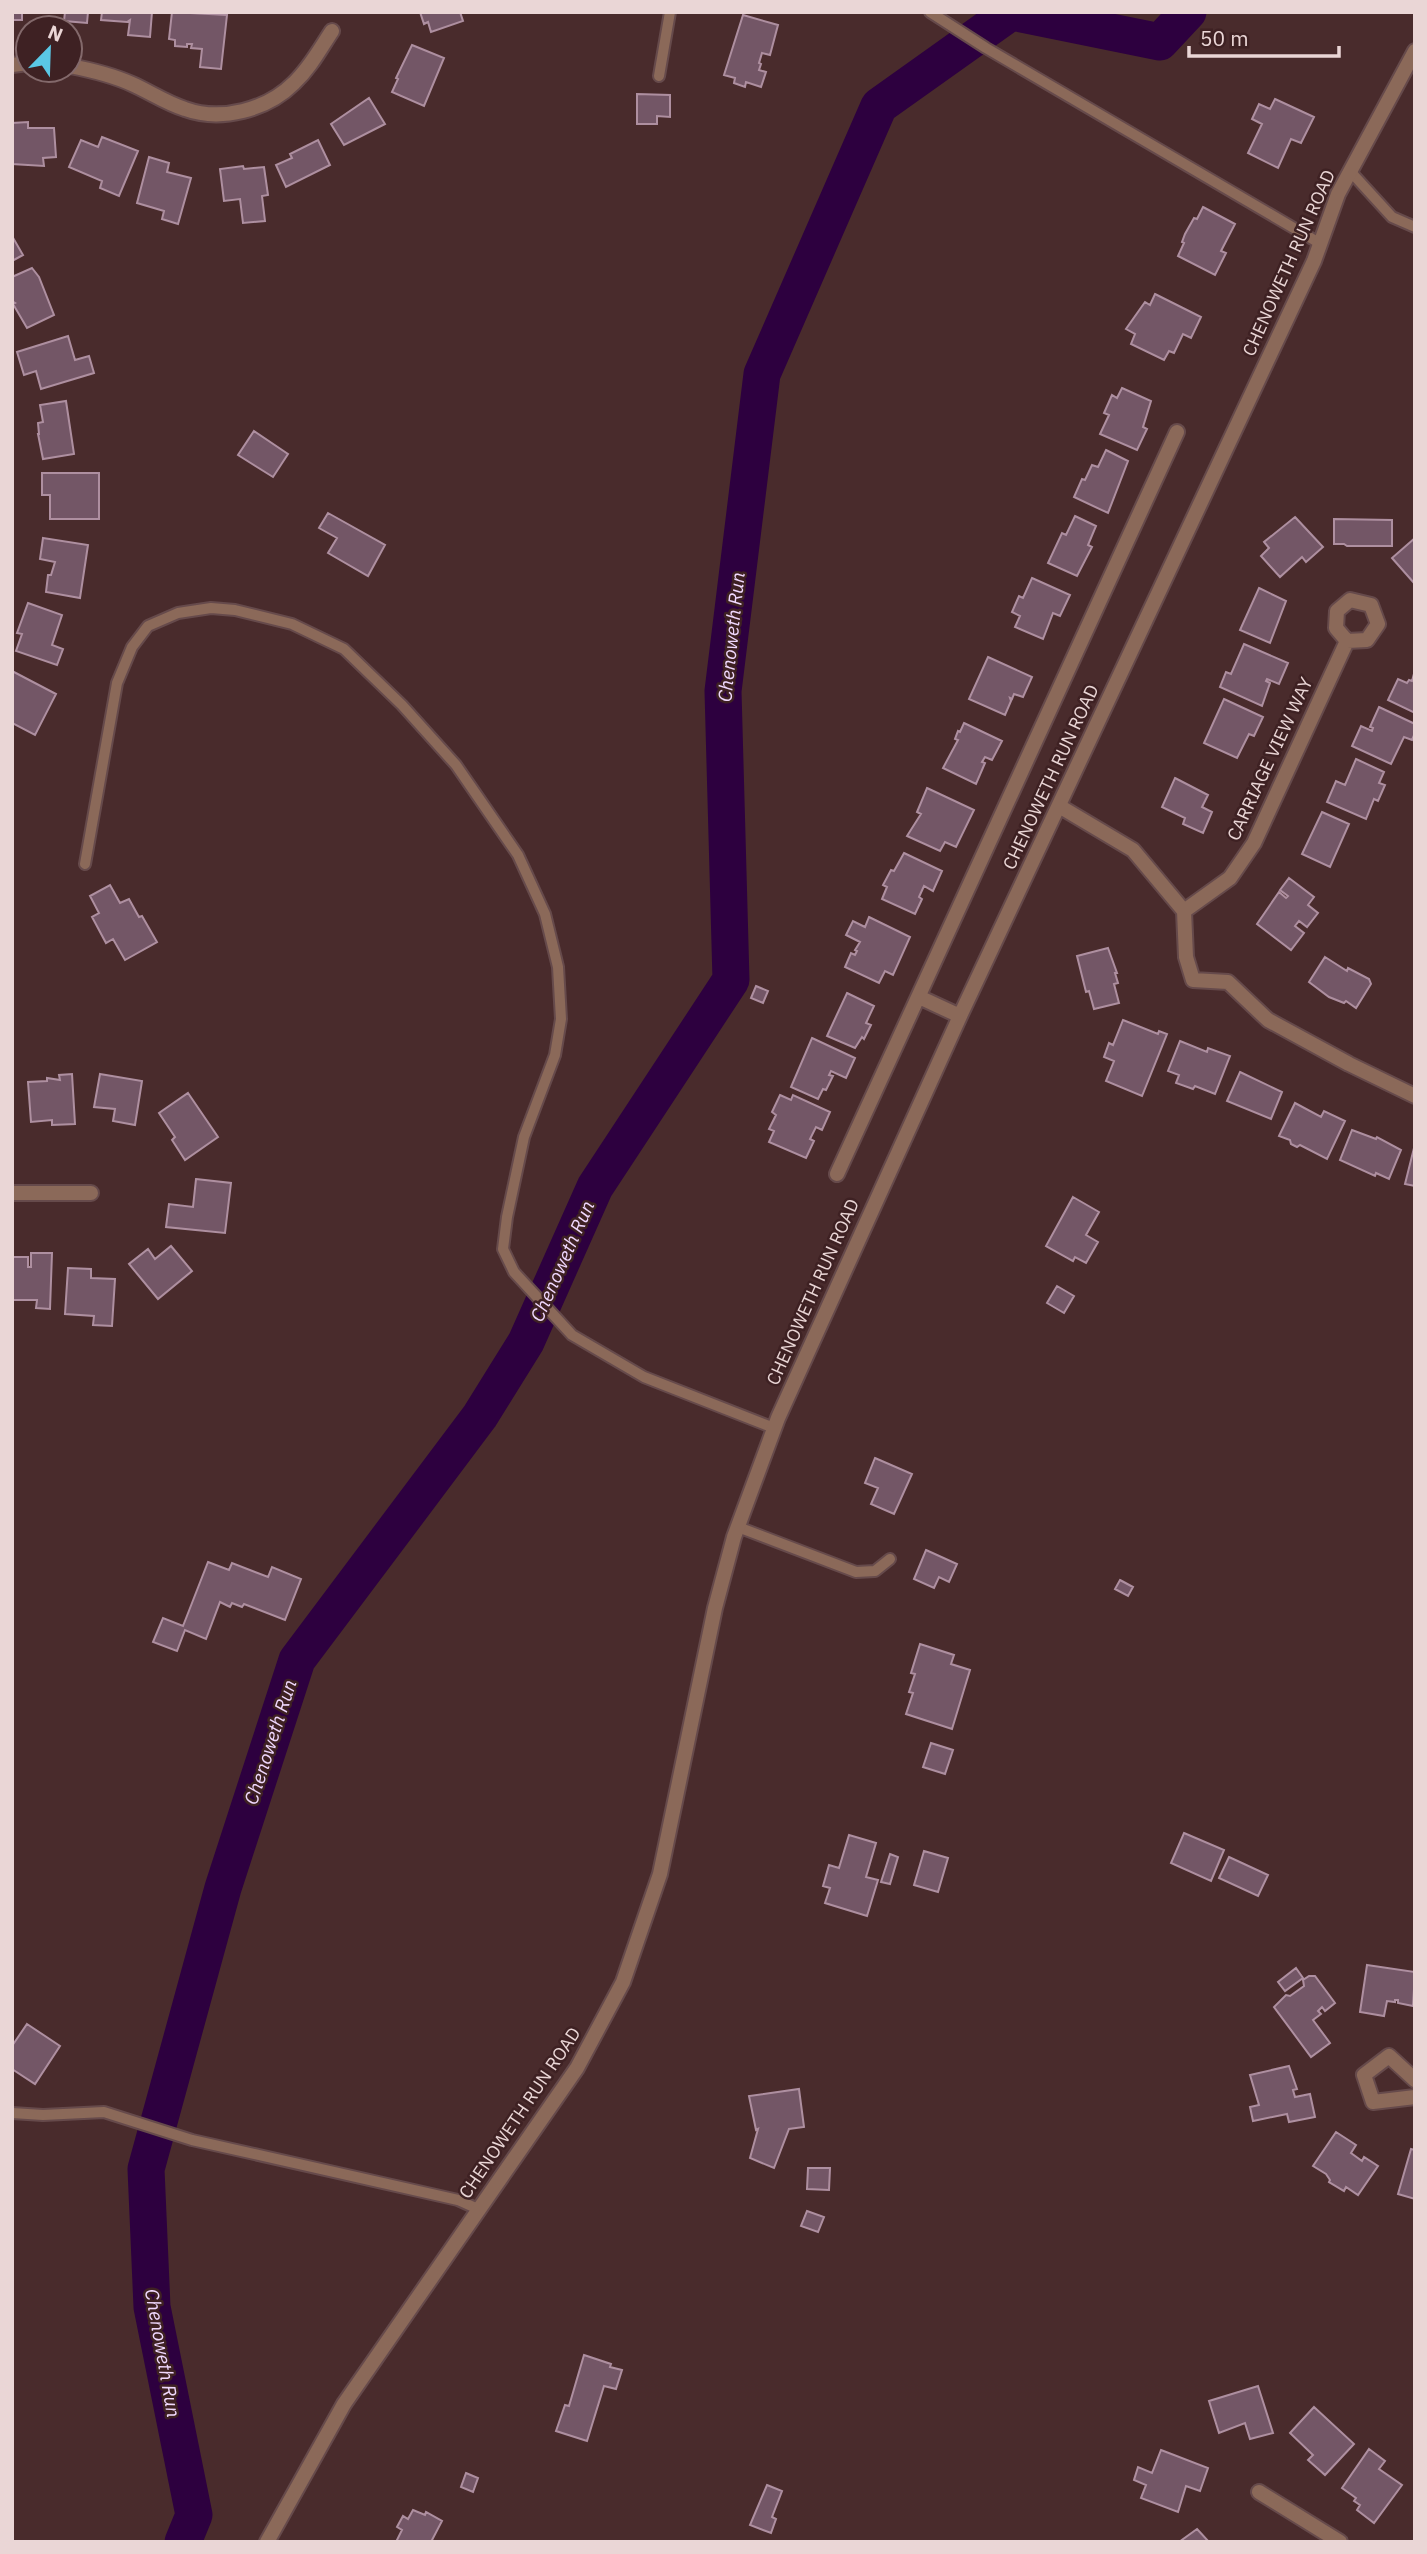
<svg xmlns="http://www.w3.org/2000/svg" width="1427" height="2554" font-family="'IBM Plex Sans',sans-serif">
  <rect width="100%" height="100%" fill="#492b2c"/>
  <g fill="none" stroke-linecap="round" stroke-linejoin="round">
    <!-- river -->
    <path stroke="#2d003f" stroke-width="37" d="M1012,12L1160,42L1188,12
      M183,2542L194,2515L152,2307L146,2169L223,1888L297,1660L480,1416L526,1342L595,1187L731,980L723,691L762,374L879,106L1011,12"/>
  </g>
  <!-- building -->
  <path fill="#735666" stroke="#ae8fa0" stroke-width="2" d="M12,12H22V20H12Z
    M65,12H88L87,23L64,21Z
    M102,12H152L150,37L128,35L130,20L127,22L101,20Z
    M172,12L227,15L221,69L200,67L202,49L191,48L192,44H187V47L175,46V40L169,39Z
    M420,12H460L463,21L431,32L428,22L424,24Z
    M743,15L778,25L770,55L762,53L759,63L761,64L759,70L766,72L761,87L746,82L745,87L734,83L735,78L724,75Z
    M412,45L444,58L424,106L392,92L398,79L396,78Z
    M637,94L670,95V117L657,116V124H637Z
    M369,98L385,124L344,145L331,124Z
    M1275,99L1314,117L1301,143L1291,139L1278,168L1248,153L1262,124L1252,119L1259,104L1270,109Z
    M28,122V128H54L56,157L43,158L44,166L12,164V123Z
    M102,137L138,151L119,196L100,188L102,181L69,167L81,140L98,147Z
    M318,140L330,165L286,187L276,165L292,158L290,154Z
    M149,157L169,163L167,172L191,178L178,224L162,219L164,211L137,203Z
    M243,166L244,169L264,167L268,195L262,196L265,221L243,223L240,199L224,201L220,169Z
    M1203,207L1235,224L1221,251L1226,253L1215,275L1178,256L1184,243L1182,242L1185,234L1194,218L1197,219Z
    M12,236L23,255L12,261Z
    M32,268L39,277L54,315L27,328L13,304L15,303L12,301V277Z
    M1155,294L1201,317L1191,338L1183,334L1174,353L1169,351L1164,360L1131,344L1135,334L1126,329L1145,302L1150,305Z
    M68,336L75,360L89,356L94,373L41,389L36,371L24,375L17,352Z
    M1122,388L1151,401L1143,427L1147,429L1137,450L1100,434L1109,415L1104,413L1112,395L1117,398Z
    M66,401L74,454L43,459L38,434H39L38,423L43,422L40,405Z
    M254,431L288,454L273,477L238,455Z
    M1106,450L1128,461L1108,513L1074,497L1082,479L1085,480L1092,465L1098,467Z
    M42,473H99V519H50V495H42Z
    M328,513L385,545L368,576L328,553L337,538L319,528Z
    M1075,516L1096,526L1088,545L1092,547L1077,576L1048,563L1062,533L1066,535Z
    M1295,517L1323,547L1306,562L1302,557L1280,577L1261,556L1269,548L1264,542Z
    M1334,519L1392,520V546H1347L1344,544H1334Z
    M43,538L88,545L80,598L46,592L48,575H51L55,562L40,559Z
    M1415,538V582L1414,583L1392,558Z
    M1032,578L1070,595L1060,616L1053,613L1043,639L1015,627L1020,616L1012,612L1019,596L1023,598Z
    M1259,588L1286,601L1270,643L1240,630Z
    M28,603L62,615L52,645L63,649L57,665L16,651L22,634L17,633Z
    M1244,644L1288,663L1279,684L1267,679L1266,681L1270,683L1262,706L1220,687L1226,672L1231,674Z
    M988,657L1032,677L1023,697L1014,694L1012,699L1010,698L1011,701L1005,715L969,699Z
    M1415,670V713L1388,700L1398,679L1407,683L1409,680L1412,681Z
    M12,671L56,694L35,735L12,723Z
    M1224,699L1263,717L1254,736L1249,734L1237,758L1204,743Z
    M1379,707L1415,724V733L1412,740L1404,737L1391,764L1352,746L1361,726L1372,731L1373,728L1370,727Z
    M964,723L1002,741L992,760L985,757L982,762L985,763L976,784L943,768L958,740L955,739L958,731L960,732Z
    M1356,759L1384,772L1379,783L1385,785L1378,801L1374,799L1366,819L1327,802L1336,781L1345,785Z
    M1175,778L1208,795L1202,807L1212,812L1203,833L1183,824L1185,818L1162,807Z
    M927,788L974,810L956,847L945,842L940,851L907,836L921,814L917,812Z
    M1322,812L1349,824L1330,867L1302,854Z
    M904,853L942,871L933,891L924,886L919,897L922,899L915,914L882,899L887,887L883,885L891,870L894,871Z
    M1289,878L1314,897L1308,905L1318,913L1307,927L1299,921L1295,926L1304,933L1291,950L1257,924L1279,892L1286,898L1288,896L1280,890Z
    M110,885L120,903L129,899L139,917L142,916L157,942L125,960L113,939L106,943L92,917L99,913L90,896Z
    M869,917L910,937L893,975L885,971L879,983L845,967L851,953L855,955L857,951L855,950L860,942L846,935L853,921L865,927Z
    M1108,948L1117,973H1115L1118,983L1114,984L1119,1003L1094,1009L1089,991L1086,992L1077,956Z
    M1325,957L1347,971L1348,968L1369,979L1371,984L1356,1008L1346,1001L1344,1003L1329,997L1309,982Z
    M756,986L768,991L763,1003L751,998Z
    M847,993L874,1006L866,1023L871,1025L864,1039L862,1037L855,1048L827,1036Z
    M1123,1020L1158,1034L1159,1031L1167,1034L1142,1096L1106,1081L1114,1061L1104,1057L1109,1043L1113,1045Z
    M812,1038L855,1058L846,1078L831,1071L829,1075L833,1076L826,1090L823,1089L818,1099L791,1087Z
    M1180,1041L1207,1052L1208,1048L1230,1056L1215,1094L1195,1086L1193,1089L1176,1083L1179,1075L1168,1071Z
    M1240,1072L1282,1092L1271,1119L1227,1101Z
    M72,1074L75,1124L52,1125V1120L31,1122L28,1082L47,1081V1078L60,1080L59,1075Z
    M100,1074L142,1081L135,1125L113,1121L115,1109L94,1107Z
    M188,1093L218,1137L185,1160L172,1140L175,1137L159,1113Z
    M780,1095L791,1100L793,1095L830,1112L822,1130L816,1127L810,1139L814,1141L806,1158L769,1142L774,1131L769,1129L776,1115L772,1112Z
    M1295,1103L1321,1117L1324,1111L1345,1121L1327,1159L1300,1145L1297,1147L1291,1144L1290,1140L1279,1136Z
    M1352,1130L1376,1139L1377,1137L1401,1150L1389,1179L1376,1173L1375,1176L1340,1160Z
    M1414,1148H1415V1186L1405,1184Z
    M196,1179L231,1183L225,1233L166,1227L169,1204L193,1207Z
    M1073,1197L1099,1212L1086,1235L1098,1242L1086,1263L1075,1257L1073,1261L1046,1246Z
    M171,1246L192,1271L158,1299L129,1264L148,1249L155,1259Z
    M31,1253H52L50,1309L36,1308L37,1300H12V1257H28V1267H31Z
    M68,1268L91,1269V1278L115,1279L112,1326L93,1325L94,1316L65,1314Z
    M1057,1286L1074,1296L1064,1313L1047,1303Z
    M875,1458L912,1474L894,1514L871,1504L878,1488L865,1483Z
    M926,1550L957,1564L949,1582L939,1577L934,1588L914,1579Z
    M208,1562L229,1570L232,1563L268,1577L272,1567L301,1579L285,1620L244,1604L242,1607L232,1603L230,1607L220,1602L206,1639L185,1630L177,1651L153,1642L163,1618L183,1626Z
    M1120,1580L1133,1587L1128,1596L1115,1589Z
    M920,1644L954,1655L951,1664L970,1670L952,1729L906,1714L913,1693L909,1692L915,1674L911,1673Z
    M931,1743L953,1750L945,1774L923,1767Z
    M1184,1833L1224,1850L1211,1881L1171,1863Z
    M849,1835L876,1843L866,1877L878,1880L867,1916L825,1903L830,1888L823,1886L829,1865L839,1868Z
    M924,1851L948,1858L938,1892L914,1885Z
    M890,1854L898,1857L890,1884L881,1882Z
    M1229,1857L1268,1875L1258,1896L1219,1878Z
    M1367,1965L1415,1972L1413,2006L1398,2003V2000H1395V2002L1387,2001L1384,2016L1360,2012Z
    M1296,1968L1303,1978L1285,1991L1278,1982Z
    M1309,1976H1315L1335,2003L1325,2011L1322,2007L1318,2011L1321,2014L1313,2020L1330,2043L1311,2057L1274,2007L1286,1995L1290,1996L1304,1986L1303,1980Z
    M27,2024L60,2046L35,2084L12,2069V2046Z
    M1289,2066L1297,2089L1293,2090L1295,2097L1310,2094L1315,2117L1289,2122L1287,2114L1253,2121L1250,2107L1259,2105L1250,2075Z
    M799,2089L804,2127L789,2129L774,2168L750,2158L758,2129L756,2130L749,2096Z
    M1336,2132L1356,2145L1351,2153L1362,2161L1364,2157L1378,2166L1358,2195L1346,2187L1344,2191L1329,2182L1330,2180L1326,2174L1313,2166Z
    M1411,2149L1415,2150V2199L1398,2194Z
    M808,2168H830L829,2190L807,2189Z
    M807,2211L824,2217L818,2232L801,2226Z
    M584,2355L611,2364L610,2367L622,2370L616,2389L604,2386L587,2441L556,2431L565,2405L569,2406Z
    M1258,2386L1273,2433L1250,2439L1245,2423L1219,2433L1209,2401Z
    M1314,2407L1354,2444L1325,2475L1308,2460L1313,2455L1290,2433Z
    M1369,2449L1385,2461L1379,2469L1402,2485L1374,2523L1357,2510L1360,2505L1354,2501L1356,2498L1342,2488Z
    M1161,2450L1208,2468L1200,2491L1186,2486L1178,2512L1141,2498L1146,2485L1134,2480L1138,2467L1152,2473Z
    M466,2473L478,2478L473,2492L461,2487Z
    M767,2485L782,2491L772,2517L776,2519L771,2533L750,2525Z
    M413,2510L425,2515L426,2512L442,2521L431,2542H396L402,2530L397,2527L403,2516L408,2519Z
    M1197,2529L1209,2542H1179Z"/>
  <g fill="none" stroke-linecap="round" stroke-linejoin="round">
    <!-- lane casing -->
    <g stroke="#664a4b" stroke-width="14">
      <path id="lane" d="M930,12L986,48L1321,244
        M659,76L670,12
        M1350,171L1392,217L1415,227
        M85,864L117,683L132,647L148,626L178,613L211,608L235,610L292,624L344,649L402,705L456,765L518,855L545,914L558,967L561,1019L555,1055L524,1137L507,1217L503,1249L514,1272L572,1335L644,1377L774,1428
        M738,1527L856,1572L875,1571L890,1559
        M12,2113L43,2115L104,2112L192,2140L458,2200L478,2209"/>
    </g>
    <!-- street casing -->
    <g stroke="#664a4b" stroke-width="18">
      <path id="street" d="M12,65L28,63
        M70,66C91,70 112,75 132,84C150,92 166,103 185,109C221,122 267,110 294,83C310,68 320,49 332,31
        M1059,806L1133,850L1184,911L1186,957L1193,980L1228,982L1268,1020L1349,1064L1415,1096
        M1184,911L1230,878L1254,843L1347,641L1367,640L1378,624L1371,605L1350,600L1337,611L1336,628L1347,641
        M919,997L960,1016
        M837,1174L1177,432
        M12,1193H91
        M1415,2080L1389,2056L1364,2075L1373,2102L1415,2097
        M1259,2492L1340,2542
        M267,2542L344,2404L577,2068L623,1982L660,1874L715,1608L734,1537L778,1418L960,1016L1314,261L1338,194L1415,51"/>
    </g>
    <!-- lane -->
    <use href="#lane" stroke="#8b6959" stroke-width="10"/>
    <!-- street -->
    <use href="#street" stroke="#8b6959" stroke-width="14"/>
  </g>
  <g text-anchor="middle" stroke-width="5" stroke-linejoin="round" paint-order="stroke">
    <!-- street labels -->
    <g font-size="18" fill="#ead6d6" stroke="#3e2123">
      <text transform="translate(1289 263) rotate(-66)" y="6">CHENOWETH RUN ROAD</text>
      <text transform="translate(1270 759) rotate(-65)" y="6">CARRIAGE VIEW WAY</text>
      <text transform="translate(1051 777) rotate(-65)" y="6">CHENOWETH RUN ROAD</text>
      <text transform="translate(813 1292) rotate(-66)" y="6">CHENOWETH RUN ROAD</text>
      <text transform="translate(520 2113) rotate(-56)" y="6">CHENOWETH RUN ROAD</text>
    </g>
    <!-- water labels -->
    <g font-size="19" font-style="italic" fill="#f0d8fe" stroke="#3e2123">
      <text transform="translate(731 637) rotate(-84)" y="7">Chenoweth Run</text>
      <text transform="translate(562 1261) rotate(-66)" y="7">Chenoweth Run</text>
      <text transform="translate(270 1742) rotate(-72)" y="7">Chenoweth Run</text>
      <text transform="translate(163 2353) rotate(80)" y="7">Chenoweth Run</text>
    </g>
  </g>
  <!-- border -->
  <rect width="1427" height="2554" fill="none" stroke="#ead6d6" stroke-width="28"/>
  <!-- north arrow -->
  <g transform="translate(49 49) rotate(23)"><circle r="33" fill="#3e2123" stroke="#83696b" stroke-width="2"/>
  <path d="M0-5L12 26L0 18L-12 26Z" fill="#5ac8e6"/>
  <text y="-10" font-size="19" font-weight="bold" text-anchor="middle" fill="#ead6d6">N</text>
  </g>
  <!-- scale -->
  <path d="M1189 46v10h150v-10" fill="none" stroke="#ead6d6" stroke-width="3.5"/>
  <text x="1200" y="46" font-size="21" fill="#ead6d6" stroke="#3e2123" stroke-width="5" paint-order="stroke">50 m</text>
</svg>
